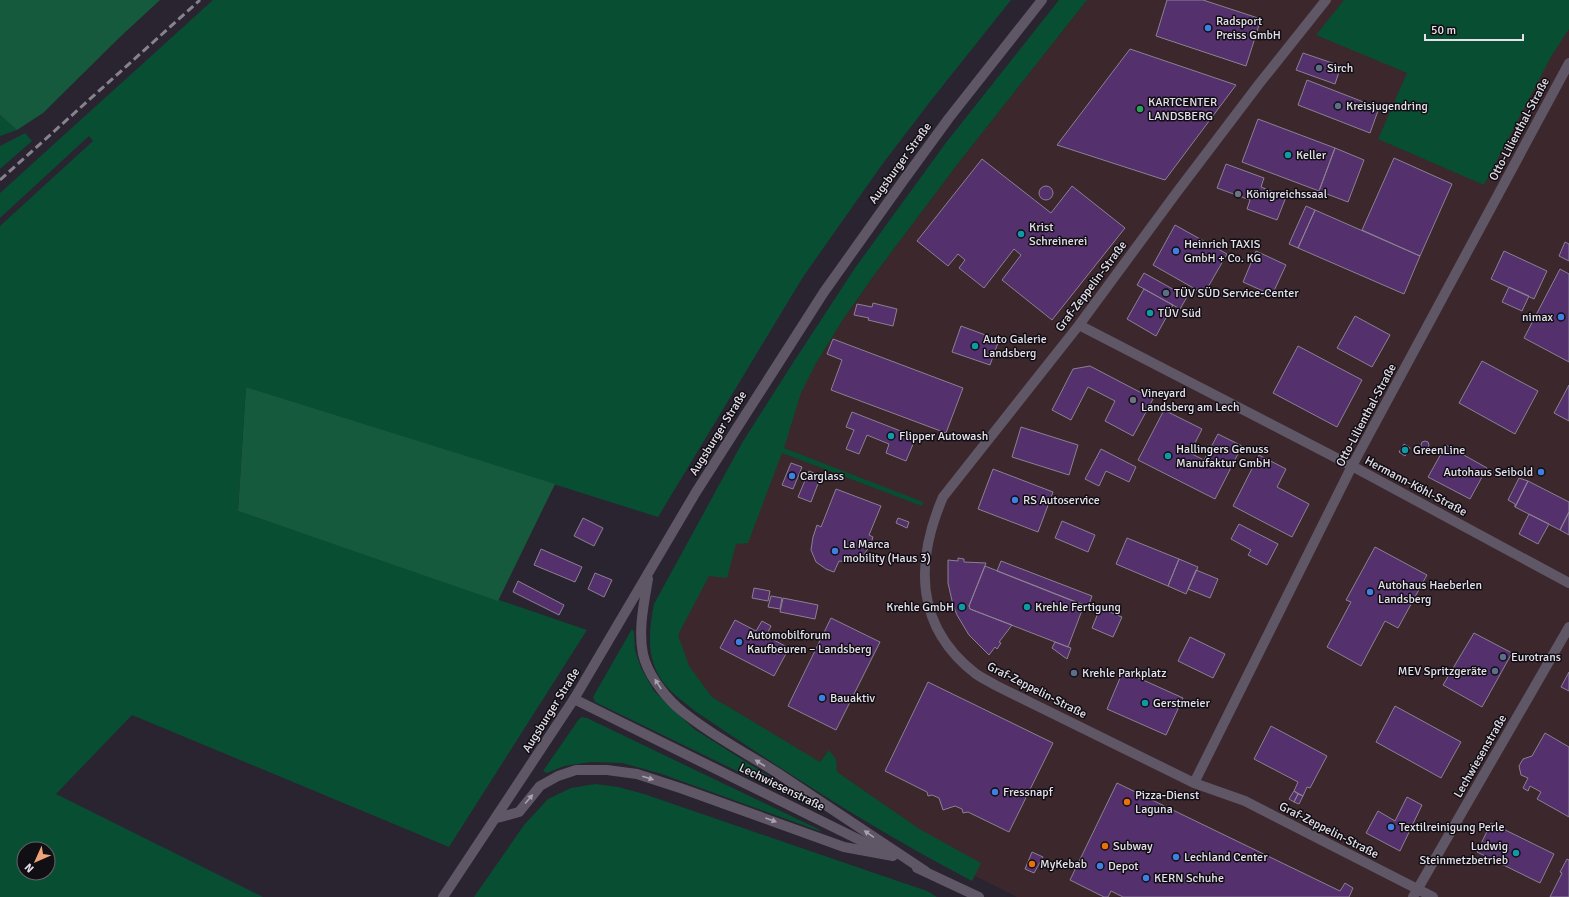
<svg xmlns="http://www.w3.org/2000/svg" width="1569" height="897" font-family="Signika,sans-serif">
  <rect width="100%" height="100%" fill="#2a2330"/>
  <!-- commercial -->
  <path fill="#3b272c" d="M1087,0H1569V897H1017L975,876L762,728L712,697L691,673L673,637L766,443L842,321L875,274L960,161Z"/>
  <!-- green -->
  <path fill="#084e32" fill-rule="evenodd" d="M213,0H1011L929,103L881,166L803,277L658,517L246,387L238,511L587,630L449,847L132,715L56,794L263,897H0V226L93,141L89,136L0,218V193ZM24,849H48V873H24Z
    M1059,0H1087L960,161L875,274L842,321L815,365L801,393L784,448L923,502L922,506L782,453L748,543L736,544L727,578L709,576L678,635L689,666L712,697L820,762L829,750L836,759L837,772L921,830L981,863L972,881C876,831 785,772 695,711C684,702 669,692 661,679C646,656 649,630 654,604L742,443L789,369L855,268L945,144Z
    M1344,0H1569V29L1552,55L1484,185L1378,139L1407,73L1316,35Z
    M0,115L17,130L0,136Z
    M25,133L32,141L0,169V146Z
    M632,629L634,632L635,650L641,668L654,691L673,709L694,729L822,810L821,812L595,702L593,697Z
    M582,717L587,718L820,830L819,831L659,773L622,763L591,762L564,766L547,773L543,771L579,719Z
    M595,784L618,787L644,794L927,891L937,897H474L524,825L548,799L571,788Z"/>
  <!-- forest -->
  <path fill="#155a3d" d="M0,0H160L120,37L43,113L17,130L0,115Z
    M246,387L555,484L498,601L238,511Z"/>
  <!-- building -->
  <path fill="#54306c" stroke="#8b8192" d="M1167,0H1203L1261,19L1246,66L1156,36Z
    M1130,49L1236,85L1165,180L1057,145Z
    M1303,53L1341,66L1335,84L1296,70Z
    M1307,80L1379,108L1370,133L1298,105Z
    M1258,119L1335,148L1319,191L1242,162Z
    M1335,148L1364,160L1348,202L1319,191Z
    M1394,158L1452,184L1420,256L1362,230Z
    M982,159L1051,213L1072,186L1125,228L1052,320L1002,280L1021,255L1014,249L984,288L959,268L965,260L958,254L948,266L917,241Z
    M1226,164L1264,178L1261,187L1286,197L1277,220L1247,209L1250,200L1217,188Z
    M1039 193a7 7 0 1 1 14 0a7 7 0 1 1-14 0Z
    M1306,206L1315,210L1298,248L1289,244Z
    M1315,210L1420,256L1404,294L1298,248Z
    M1175,225L1227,254L1204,294L1153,265Z
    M1565,242L1569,244V261L1559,256Z
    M1256,251L1286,265L1272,295L1243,282Z
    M1504,251L1547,271L1534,299L1491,279Z
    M1560,269L1569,274V362L1524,338Z
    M1144,273L1187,297L1180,309L1137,285Z
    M1509,287L1529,296L1522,311L1502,302Z
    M1144,289L1173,305L1156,336L1127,319Z
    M873,303L897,309L893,326L868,320L869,318L854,315L857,304L872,307Z
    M1355,316L1390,335L1372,367L1337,348Z
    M961,326L999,340L990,365L952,352Z
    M833,339L963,388L946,433L831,390L842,360L827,354Z
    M1298,346L1362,380L1337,427L1273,393Z
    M1482,361L1538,391L1515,434L1459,403Z
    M1090,366L1153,399L1133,436L1105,421L1115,401L1088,387L1071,420L1052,410L1073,369Z
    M1569,385V421L1554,413Z
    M1164,410L1202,429L1190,453L1204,460L1218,434L1242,446L1215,499L1138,460Z
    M852,412L916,437L906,461L886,453L889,444L867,435L859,454L846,449L854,430L846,427Z
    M1021,427L1078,445L1069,475L1012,457Z
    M1421 445a4 4 0 1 1 8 0a4 4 0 1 1-8 0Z
    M1404,444L1410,448L1405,456L1399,452Z
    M1446,445L1487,468L1470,499L1428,477Z
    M1101,449L1136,467L1129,482L1106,471L1099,486L1085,479Z
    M1259,455L1286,469L1277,487L1309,504L1292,537L1233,506Z
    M791,463L802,467L793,489L782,485Z
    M993,469L1053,492L1038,532L978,509Z
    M809,471L821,476L811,502L798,497Z
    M1519,478L1528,481L1515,507V504L1508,500Z
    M1528,481L1569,502V512L1560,530L1515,507Z
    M836,489L881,506L869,535L873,537L870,546L862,557L850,562L839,561L834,572L826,569L816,562L811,550L813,537L817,525L821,527Z
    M1569,512V535L1560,530Z
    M1529,514L1549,524L1538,544L1519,534Z
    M583,518L603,528L594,546L574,536Z
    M898,518L909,522L907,528L896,523Z
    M1062,521L1095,535L1088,552L1055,538Z
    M1239,524L1278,544L1267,565L1248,555L1251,550L1231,539Z
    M1127,538L1179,559L1168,586L1116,564Z
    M1375,547L1427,575L1398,628L1385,621L1361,666L1327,647L1351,602L1346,600Z
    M541,549L582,567L575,582L534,565Z
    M958,558L964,559V562L986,563L969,606L970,609L1012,625L999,642L1001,643L997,649L995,647L989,655L969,635L957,615L953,605L948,583V560L958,561Z
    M1179,559L1198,567L1186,594L1168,586Z
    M1001,561L1092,596L1088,607L997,571Z
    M985,566L1084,605L1068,647L970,609L969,606Z
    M1196,570L1218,579L1210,598L1188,589Z
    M595,573L612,580L604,597L588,589Z
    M518,581L564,605L559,615L513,592Z
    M754,588L770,591L768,601L752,598Z
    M771,596L782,598L780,609L768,607Z
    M783,598L818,605L815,619L780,612Z
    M1100,608L1122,617L1113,637L1092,628Z
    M831,618L880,642L836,730L788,706Z
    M735,620L756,631L762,621L771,626L766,636L789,648L774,676L720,648Z
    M1474,633L1512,653L1482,707L1443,685Z
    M1190,637L1225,654L1213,678L1178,661Z
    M1055,642L1071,648L1067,659L1052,648Z
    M1123,671L1183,698L1166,735L1107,709Z
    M1569,672V691L1561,687Z
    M928,682L1053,743L1009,832L968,812L963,813L962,809L955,806L943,810L939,798L932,795L928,796L927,792L885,771Z
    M1395,706L1461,742L1441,778L1376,742Z
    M1271,726L1327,756L1310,788L1307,787L1303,796L1294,791L1298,782L1254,759Z
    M1545,733L1569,747V817L1537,799L1541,792L1530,786L1528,791L1523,788L1528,778L1521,775L1519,766L1523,759L1532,756Z
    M1117,783L1340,891L1345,883L1353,888L1349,897H1123L1111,891L1108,897H1104L1070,880Z
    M1294,791L1298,794L1294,802L1289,799Z
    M1298,794L1303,796L1299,804L1294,802Z
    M1407,797L1422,805L1400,851L1366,833L1378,811L1395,821Z
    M1491,823L1554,854L1540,883L1477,852Z
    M1032,852L1043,857L1034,873L1025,869Z
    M1567,859L1569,860V897H1550L1562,873L1560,872Z"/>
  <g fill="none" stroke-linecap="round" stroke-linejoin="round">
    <!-- minor -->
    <path stroke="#5f5666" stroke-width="10" d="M1326,0L1259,84L1177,192L1079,325L943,497C915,562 915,627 976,674C982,678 990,682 997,686L1194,783L1245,801L1433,897
      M1079,325L1352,466L1569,583
      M1194,783L1352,466L1569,63"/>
    <!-- tertiary -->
    <path stroke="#5f5666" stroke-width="10" d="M574,699L886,853
      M917,868L979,897
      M1413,897L1569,627"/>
    <!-- secondary -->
    <path stroke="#5f5666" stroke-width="10" d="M648,579C644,603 638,630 643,654C647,673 663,694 677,707C705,731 744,752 776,772C826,805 875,838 925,871
      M497,818L519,812L540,786L558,776L576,770H607L637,774L683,789L844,847L893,856
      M443,897L574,699L696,492L824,292L903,181L949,118L1042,0"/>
    <!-- rail -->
    <path stroke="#88828e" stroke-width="3" stroke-dasharray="8 4" stroke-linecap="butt" d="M0,180L200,0"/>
  </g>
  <!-- one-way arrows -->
  <defs><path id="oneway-solid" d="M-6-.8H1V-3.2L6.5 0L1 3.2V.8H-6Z"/></defs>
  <g fill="#a9a2af">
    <use href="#oneway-solid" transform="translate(658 684) rotate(-123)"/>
    <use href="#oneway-solid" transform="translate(760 763) rotate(-147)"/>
    <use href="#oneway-solid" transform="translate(648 778) rotate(17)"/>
    <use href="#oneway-solid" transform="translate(529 799) rotate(-50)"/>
    <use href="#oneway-solid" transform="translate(771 820) rotate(20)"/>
    <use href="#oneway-solid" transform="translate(869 834) rotate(-146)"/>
  </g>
  <!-- markers -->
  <g fill="#3f7fe0" stroke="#110e14" stroke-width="1.5">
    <circle cx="1208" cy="28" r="4"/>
    <circle cx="1176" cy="251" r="4"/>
    <circle cx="1561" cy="317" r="4"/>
    <circle cx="1541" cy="472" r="4"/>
    <circle cx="792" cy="476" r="4"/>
    <circle cx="1015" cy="500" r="4"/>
    <circle cx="835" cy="551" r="4"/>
    <circle cx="1370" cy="592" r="4"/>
    <circle cx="739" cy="642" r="4"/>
    <circle cx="822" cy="698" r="4"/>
    <circle cx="995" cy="792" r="4"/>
    <circle cx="1391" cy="827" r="4"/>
    <circle cx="1176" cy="857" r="4"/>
    <circle cx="1100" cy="866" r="4"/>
    <circle cx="1146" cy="878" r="4"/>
  </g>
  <g fill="#5c6f8a" stroke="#110e14" stroke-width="1.5">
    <circle cx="1319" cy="68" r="4"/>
    <circle cx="1338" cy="106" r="4"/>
    <circle cx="1166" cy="293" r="4"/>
    <circle cx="1503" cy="657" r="4"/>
    <circle cx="1495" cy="671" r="4"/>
    <circle cx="1074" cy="673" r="4"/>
  </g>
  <circle fill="#2e9e5b" stroke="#110e14" stroke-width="1.5" cx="1140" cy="109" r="4"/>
  <g fill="#0f9aa8" stroke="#110e14" stroke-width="1.5">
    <circle cx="1288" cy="155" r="4"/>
    <circle cx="1021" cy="234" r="4"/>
    <circle cx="1150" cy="313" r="4"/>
    <circle cx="975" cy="346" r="4"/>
    <circle cx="891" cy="436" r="4"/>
    <circle cx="1405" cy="450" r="4"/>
    <circle cx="1168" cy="456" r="4"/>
    <circle cx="962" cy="607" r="4"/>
    <circle cx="1027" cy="607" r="4"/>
    <circle cx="1145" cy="703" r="4"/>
    <circle cx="1516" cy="853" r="4"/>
  </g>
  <g fill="#6b7280" stroke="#110e14" stroke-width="1.5">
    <circle cx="1238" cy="194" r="4"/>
    <circle cx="1133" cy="400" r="4"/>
  </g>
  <g fill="#e8710a" stroke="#110e14" stroke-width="1.5">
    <circle cx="1127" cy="802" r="4"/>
    <circle cx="1105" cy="846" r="4"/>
    <circle cx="1032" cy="864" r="4"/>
  </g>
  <g text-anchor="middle" stroke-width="3" stroke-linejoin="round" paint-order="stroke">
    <!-- poi labels -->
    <g font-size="12" fill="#e5e0ea" stroke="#110e14" text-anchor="start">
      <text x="1216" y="25">Radsport<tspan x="1216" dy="14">Preiss GmbH</tspan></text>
      <text x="1327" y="72">Sirch</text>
      <text x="1148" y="106">KARTCENTER<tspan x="1148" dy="14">LANDSBERG</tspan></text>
      <text x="1346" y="110">Kreisjugendring</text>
      <text x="1296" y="159">Keller</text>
      <text x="1246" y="198">Königreichssaal</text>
      <text x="1029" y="231">Krist<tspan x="1029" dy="14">Schreinerei</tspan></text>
      <text x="1184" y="248">Heinrich TAXIS<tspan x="1184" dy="14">GmbH + Co. KG</tspan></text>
      <text x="1174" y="297">TÜV SÜD Service-Center</text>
      <text x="1158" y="317">TÜV Süd</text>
      <text x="1553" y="321" text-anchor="end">nimax</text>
      <text x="983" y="343">Auto Galerie<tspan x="983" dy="14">Landsberg</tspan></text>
      <text x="1141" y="397">Vineyard<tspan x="1141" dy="14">Landsberg am Lech</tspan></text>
      <text x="899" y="440">Flipper Autowash</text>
      <text x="1176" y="453">Hallingers Genuss<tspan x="1176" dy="14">Manufaktur GmbH</tspan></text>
      <text x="1413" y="454">GreenLine</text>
      <text x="1533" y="476" text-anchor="end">Autohaus Seibold</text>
      <text x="800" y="480">Carglass</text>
      <text x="1023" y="504">RS Autoservice</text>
      <text x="843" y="548">La Marca<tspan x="843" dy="14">mobility (Haus 3)</tspan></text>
      <text x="1378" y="589">Autohaus Haeberlen<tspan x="1378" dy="14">Landsberg</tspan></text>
      <text x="954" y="611" text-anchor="end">Krehle GmbH</text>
      <text x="1035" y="611">Krehle Fertigung</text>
      <text x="747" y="639">Automobilforum<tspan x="747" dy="14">Kaufbeuren – Landsberg</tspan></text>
      <text x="1511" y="661">Eurotrans</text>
      <text x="1487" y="675" text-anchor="end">MEV Spritzgeräte</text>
      <text x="1082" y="677">Krehle Parkplatz</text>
      <text x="830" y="702">Bauaktiv</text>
      <text x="1153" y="707">Gerstmeier</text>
      <text x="1003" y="796">Fressnapf</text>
      <text x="1135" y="799">Pizza-Dienst<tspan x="1135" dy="14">Laguna</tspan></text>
      <text x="1399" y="831">Textilreinigung Perle</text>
      <text x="1113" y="850">Subway</text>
      <text x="1508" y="850" text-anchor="end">Ludwig<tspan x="1508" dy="14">Steinmetzbetrieb</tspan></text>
      <text x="1184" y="861">Lechland Center</text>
      <text x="1040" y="868">MyKebab</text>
      <text x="1108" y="870">Depot</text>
      <text x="1154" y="882">KERN Schuhe</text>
    </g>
    <!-- street labels -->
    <g font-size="12" fill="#e5e0ea" stroke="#110e14">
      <text transform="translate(1519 129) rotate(-62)" y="4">Otto-Lilienthal-Straße</text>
      <text transform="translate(900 163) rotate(-54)" y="4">Augsburger Straße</text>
      <text transform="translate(1091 286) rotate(-53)" y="4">Graf-Zeppelin-Straße</text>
      <text transform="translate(1366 415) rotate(-62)" y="4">Otto-Lilienthal-Straße</text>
      <text transform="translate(718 433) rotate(-58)" y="4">Augsburger Straße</text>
      <text transform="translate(1416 486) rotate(28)" y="4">Hermann-Köhl-Straße</text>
      <text transform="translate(1037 690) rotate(27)" y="4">Graf-Zeppelin-Straße</text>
      <text transform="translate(551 710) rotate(-58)" y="4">Augsburger Straße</text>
      <text transform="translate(1480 756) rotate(-60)" y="4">Lechwiesenstraße</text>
      <text transform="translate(782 787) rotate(26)" y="4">Lechwiesenstraße</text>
      <text transform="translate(1329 830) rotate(27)" y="4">Graf-Zeppelin-Straße</text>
    </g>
  </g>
  <!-- north arrow -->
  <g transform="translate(36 861) rotate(225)"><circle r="19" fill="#110e14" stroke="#66626a"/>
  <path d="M0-3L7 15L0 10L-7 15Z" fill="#f0a278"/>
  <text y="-6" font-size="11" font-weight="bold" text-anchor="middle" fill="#e5e0ea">N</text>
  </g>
  <!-- scale -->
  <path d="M1425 34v6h98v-6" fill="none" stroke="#e5e0ea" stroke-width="2"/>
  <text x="1431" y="34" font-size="12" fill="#e5e0ea" stroke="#110e14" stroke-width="3" paint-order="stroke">50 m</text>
</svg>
